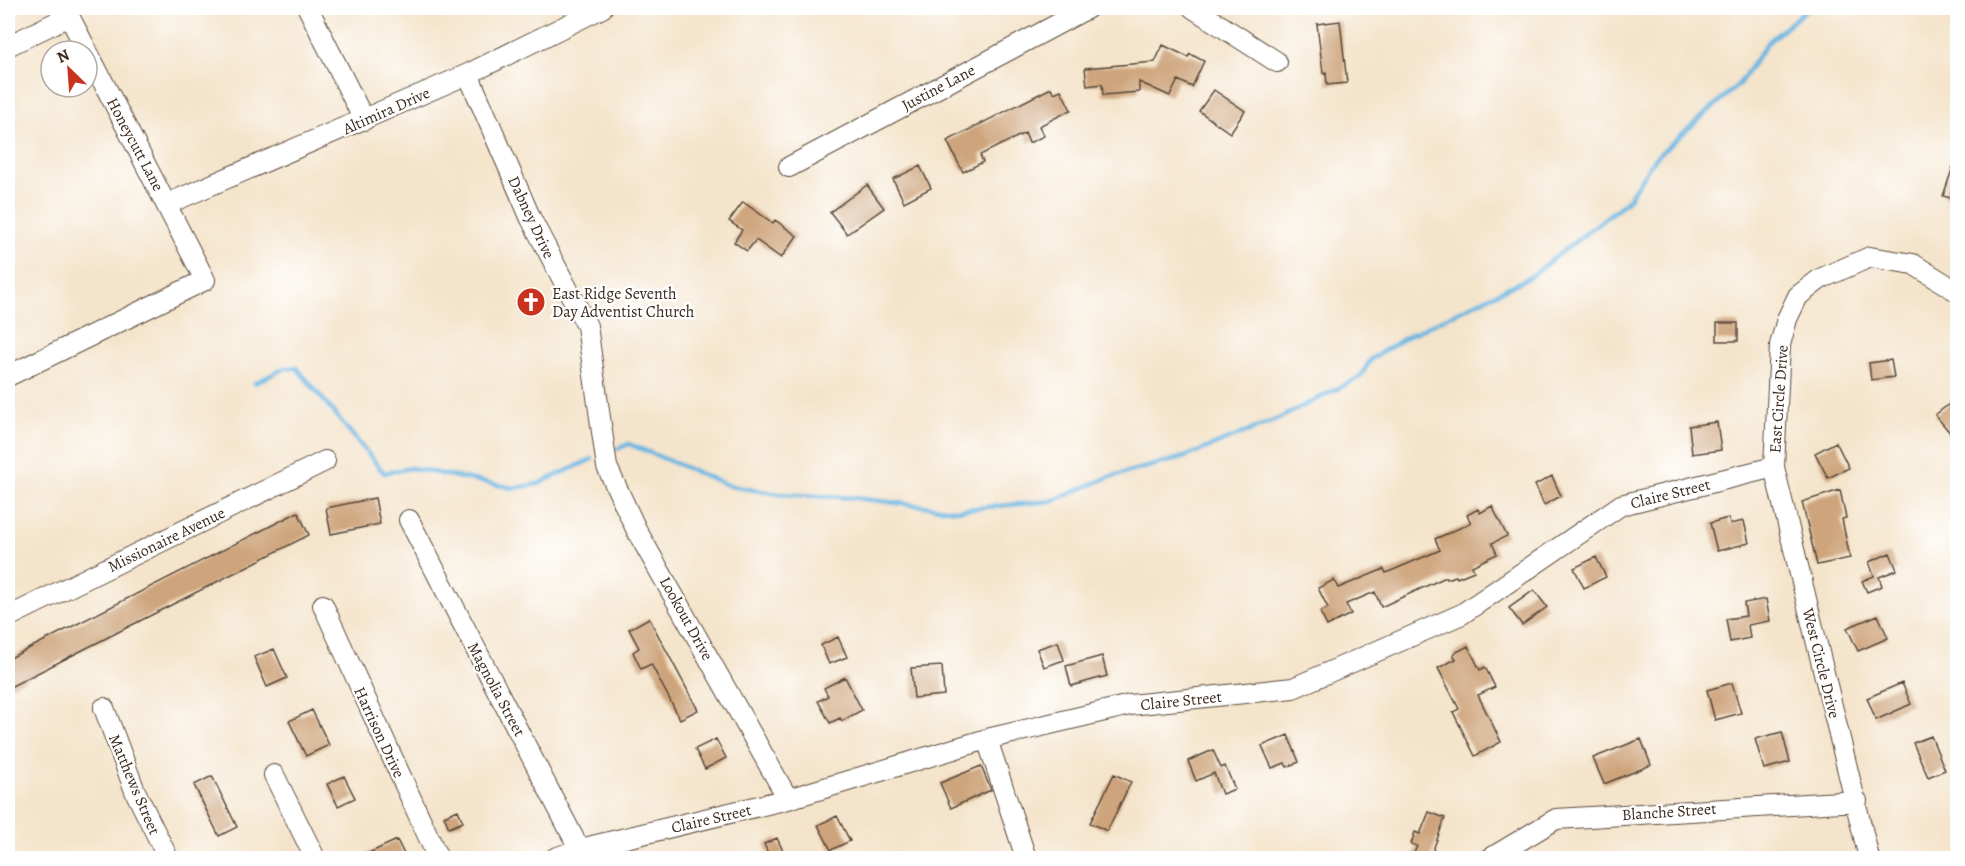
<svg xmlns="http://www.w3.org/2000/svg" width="1965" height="866" font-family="Alegreya,serif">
  <rect width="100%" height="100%" fill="#fff"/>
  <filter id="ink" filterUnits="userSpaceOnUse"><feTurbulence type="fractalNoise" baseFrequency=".0167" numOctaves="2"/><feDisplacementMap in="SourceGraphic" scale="12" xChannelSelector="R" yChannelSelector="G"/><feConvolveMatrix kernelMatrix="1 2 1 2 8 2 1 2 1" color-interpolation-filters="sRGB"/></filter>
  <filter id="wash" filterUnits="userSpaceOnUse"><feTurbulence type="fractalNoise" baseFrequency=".008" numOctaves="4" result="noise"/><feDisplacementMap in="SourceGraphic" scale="24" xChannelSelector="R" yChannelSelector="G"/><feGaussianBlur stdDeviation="1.35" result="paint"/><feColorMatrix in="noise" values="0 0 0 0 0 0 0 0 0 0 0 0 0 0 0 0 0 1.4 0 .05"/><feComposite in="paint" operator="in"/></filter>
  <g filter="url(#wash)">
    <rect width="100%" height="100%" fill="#f4e4cb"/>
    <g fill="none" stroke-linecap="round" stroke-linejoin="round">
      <!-- stream -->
      <path stroke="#67b5e1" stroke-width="4.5" d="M255,383L285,368H297L384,473L411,468L514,488L538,484L592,459
        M617,449L629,444L730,486L779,494L856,498L956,510L1052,501L1109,477L1185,457L1278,419L1360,377L1371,359L1410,335L1530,277L1627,201L1654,159L1739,84L1767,43L1808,8"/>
    </g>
    <g id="blocks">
      <!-- building -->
      <path fill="#cea47b" d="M1340,21L1347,83L1327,85L1326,72L1323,73L1317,24Z
        M1163,45L1188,57L1190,54L1204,61L1192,87L1178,80L1170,96L1139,82V92L1103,95L1102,84L1087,86L1085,68L1155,62Z
        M1051,88L1054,93L1061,90L1071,110L1039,126L1044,136L1029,143L1025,133L980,155L983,162L963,172L947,141Z
        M1214,90L1245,111L1230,133L1199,111Z
        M1955,161H1958V200L1943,196Z
        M920,166L931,188L904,202L893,179Z
        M867,185L884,208L847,234L830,212Z
        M743,202L773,223L775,220L797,236L781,258L756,240L747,251L734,242L742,230L729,221Z
        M1717,323H1738V341H1717Z
        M1891,360L1894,377L1871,380L1869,363Z
        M1958,397V442L1935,415Z
        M1717,422L1721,450L1692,454L1689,426Z
        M1836,442L1849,468L1828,478L1815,453Z
        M1552,476L1561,496L1544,505L1535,485Z
        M1840,490L1846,518L1842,519L1850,558L1817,565L1802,502Z
        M375,498L380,524L331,534L326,508Z
        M1492,506L1507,536L1492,543L1497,554L1472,566L1474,571L1457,578L1456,576L1447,579L1446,577L1381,607L1375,592L1346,604L1351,614L1327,626L1320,612L1328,608L1318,588L1334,580L1338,588L1384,569L1386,573L1440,550L1435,539L1471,523L1467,515L1478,509L1480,513Z
        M298,512L309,535L8,688V659Z
        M1728,518L1730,524L1744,521L1749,543L1717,551L1710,523Z
        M1890,553L1897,570L1879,577L1882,586L1867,592L1862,581L1874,576L1869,562Z
        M1596,557L1606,577L1584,588L1574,568Z
        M1534,590L1547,607L1522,625L1509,608Z
        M1766,599L1770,621L1748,625L1750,638L1730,642L1726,619L1746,616L1744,603Z
        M1878,615L1888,638L1858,651L1847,628Z
        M649,618L698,710L680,719L651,664L641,669L633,652L639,648L629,629Z
        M838,637L847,657L829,664L821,645Z
        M1058,642L1064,660L1044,667L1037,649Z
        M1468,646L1480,670L1485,667L1495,687L1478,695L1501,742L1475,756L1453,712L1459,709L1438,668L1456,659L1453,654Z
        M274,649L287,678L267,687L254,657Z
        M1102,656L1107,676L1071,686L1066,666Z
        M942,666L944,695L914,698L911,668Z
        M845,677L862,710L842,721L840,718L830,723L818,701L828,696L824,688Z
        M1732,683L1741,713L1715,720L1707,690Z
        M1902,683L1911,704L1876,720L1867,698Z
        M312,710L329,745L306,756L289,721Z
        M1782,732L1790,762L1764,769L1755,739Z
        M1288,735L1299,762L1287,767L1285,763L1272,768L1262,746Z
        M1931,736L1945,770L1928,777L1913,743Z
        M716,739L726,758L705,769L695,749Z
        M1641,739L1651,765L1604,784L1593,758Z
        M1213,750L1221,768L1225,766L1235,789L1222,794L1214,773L1196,781L1188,761Z
        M981,766L991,790L951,808L940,783Z
        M1114,774L1131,782L1107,831L1090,823Z
        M212,776L237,827L219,836L194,785Z
        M344,776L355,798L338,806L327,784Z
        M458,810L463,822L449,828L444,816Z
        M1429,812L1445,818L1430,858H1412L1417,846L1411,844L1415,832L1420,834Z
        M837,816L850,841L831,850L818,825Z
        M777,838L784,853L770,858L764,844Z
        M397,840L406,858H358Z"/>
    </g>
  </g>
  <g filter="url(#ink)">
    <use href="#blocks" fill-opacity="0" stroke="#574638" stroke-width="1.5"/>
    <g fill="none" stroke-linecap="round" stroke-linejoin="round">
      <!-- minor casing -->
      <g stroke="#574638" stroke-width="22">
        <path id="minor" d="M308,8L364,120
          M1193,8L1277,62
          M8,46L69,16
          M468,74L531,219L587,326L607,467L637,531L788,799
          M789,167L1088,8
          M167,204L468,74L602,8
          M8,376L205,280L65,8
          M409,520L584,858
          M323,605L438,858
          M8,617L325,461
          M104,708L135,791L168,858
          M987,739L1026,858
          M274,775L315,858
          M555,858L580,849L788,799L987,739L1130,705L1293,688L1462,614L1621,505L1774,467
          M1491,858L1556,819L1857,801
          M1869,858L1774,467L1780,345L1787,319L1798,296L1820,279L1870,257L1913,264L1958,292"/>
      </g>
      <!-- minor -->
      <use href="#minor" stroke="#fff" stroke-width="20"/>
    </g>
  </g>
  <!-- icons -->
  <defs>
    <g id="church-disc" transform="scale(1.5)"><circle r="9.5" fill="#c8321e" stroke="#fff"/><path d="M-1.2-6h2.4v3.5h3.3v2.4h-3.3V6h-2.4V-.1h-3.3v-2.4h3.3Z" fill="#fff"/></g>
  </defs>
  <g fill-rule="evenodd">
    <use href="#church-disc" x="531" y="302"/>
  </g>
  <g text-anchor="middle" stroke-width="4.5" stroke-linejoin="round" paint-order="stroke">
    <!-- street labels -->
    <g font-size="16" fill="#3b2a1e" stroke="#fff">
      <text transform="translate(938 87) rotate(-28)" y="6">Justine Lane</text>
      <text transform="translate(386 110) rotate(-24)" y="6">Altimira Drive</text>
      <text transform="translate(136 144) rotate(62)" y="6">Honeycutt Lane</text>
      <text transform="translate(532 217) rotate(65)" y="6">Dabney Drive</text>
      <text transform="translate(1778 399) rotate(-86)" y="6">East Circle Drive</text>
      <text transform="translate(1670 493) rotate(-14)" y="6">Claire Street</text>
      <text transform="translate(166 539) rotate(-26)" y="6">Missionaire Avenue</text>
      <text transform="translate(687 618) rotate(61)" y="6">Lookout Drive</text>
      <text transform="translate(1822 663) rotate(76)" y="6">West Circle Drive</text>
      <text transform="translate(497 689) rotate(62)" y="6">Magnolia Street</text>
      <text transform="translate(1181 700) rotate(-6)" y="6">Claire Street</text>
      <text transform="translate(380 732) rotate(65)" y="6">Harrison Drive</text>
      <text transform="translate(135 784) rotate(67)" y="6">Matthews Street</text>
      <text transform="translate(1669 811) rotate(-4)" y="6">Blanche Street</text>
      <text transform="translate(711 818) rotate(-13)" y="6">Claire Street</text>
    </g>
    <!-- poi labels -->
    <g font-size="16" fill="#3b2a1e" stroke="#fff" text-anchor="start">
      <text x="552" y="299">East Ridge Seventh<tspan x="552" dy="18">Day Adventist Church</tspan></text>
    </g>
  </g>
  <!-- margin -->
  <rect width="1965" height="866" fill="none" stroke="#fff" stroke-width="30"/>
  <!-- north arrow -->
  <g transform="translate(69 69) rotate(335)"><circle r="28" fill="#ffffff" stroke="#b1aaa5" stroke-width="1.5"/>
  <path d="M0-4.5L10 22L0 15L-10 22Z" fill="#c8321e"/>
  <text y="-9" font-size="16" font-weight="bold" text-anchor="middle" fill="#3b2a1e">N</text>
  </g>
</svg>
